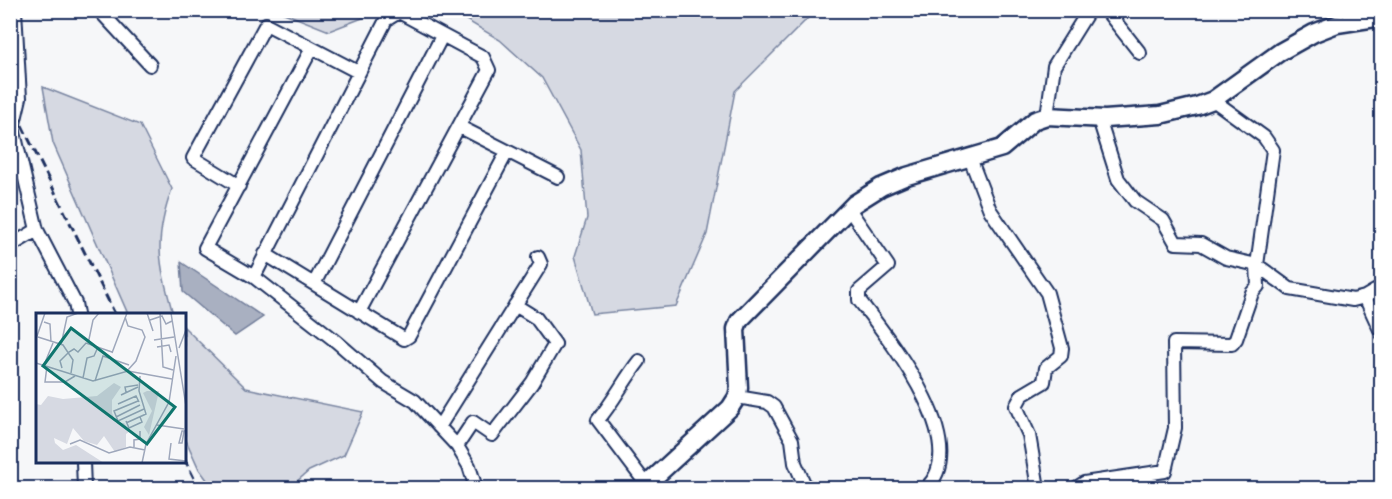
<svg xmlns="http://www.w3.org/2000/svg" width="1392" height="499" font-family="Mali,sans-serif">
  <rect width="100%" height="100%" fill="#f6f7f9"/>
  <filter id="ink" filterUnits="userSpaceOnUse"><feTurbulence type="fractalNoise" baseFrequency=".0167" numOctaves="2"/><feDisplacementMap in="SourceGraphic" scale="12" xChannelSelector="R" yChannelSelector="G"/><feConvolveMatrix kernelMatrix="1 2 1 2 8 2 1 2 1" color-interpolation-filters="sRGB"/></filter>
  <g filter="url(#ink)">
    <!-- green -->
    <path fill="#d6d9e2" stroke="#7884a0" stroke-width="1.5" d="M279,11H372L365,17L329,31Z
      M451,11H815L735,91L707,234L676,306L592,314L575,256L587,218L581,150L542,78L500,40Z
      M43,87L140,125L172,189C153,242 159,262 173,314H128L53,143Z
      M184,327L246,388L363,412L344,455L309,471L289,488H213L199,469L185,438Z"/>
    <!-- water -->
    <path fill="#a9b0c1" stroke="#707c99" stroke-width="1.5" d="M181,262L263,317L235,336L183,292Z"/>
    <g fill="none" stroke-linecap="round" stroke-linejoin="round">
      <!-- street casing -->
      <g stroke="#1b2f5e" stroke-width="16">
        <path id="street" d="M15,10L20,98L13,128L37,230L75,303L77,314
          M99,10L150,65
          M1106,10L1140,53
          M312,48L205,248L254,277L337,342L383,382L415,401L457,446L469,466L476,488
          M1047,116L1054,66L1089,10
          M1099,119L1118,179L1135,201L1163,220L1176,243L1201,244L1226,258L1257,265L1290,289L1353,300L1365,297L1382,287
          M460,127L558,177
          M970,158L990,210L1047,293L1062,348L1061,356L1046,368L1044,382L1022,395L1016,406L1029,435L1038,488
          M239,186L193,158L266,24L358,72
          M849,209L888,266L859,291V300C888,338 974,444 926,488
          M10,246L37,230
          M265,254L404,339L409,336L507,152
          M254,277L386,20L399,12L483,57L489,70L359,312
          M314,284L442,36
          M1365,297L1382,334
          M639,361C624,380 614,401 598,420L647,485
          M737,397L767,402L774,407L792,440L795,463L806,488
          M439,427L541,264L538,257
          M457,446L473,422L492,435L532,383L555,344L536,318L515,305
          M83,462L84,488
          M1149,474L1153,488
          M1076,488L1084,483L1165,471L1175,428L1174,343L1232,344L1236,339L1252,293L1258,286L1257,265L1273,150L1264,137L1213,100"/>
      </g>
      <!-- secondary casing -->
      <g stroke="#1b2f5e" stroke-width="21">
        <path id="secondary" d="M643,488L730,408L737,397L739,388L736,329L739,321L854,204L881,187L907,176L1002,148L1035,120L1047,116L1105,119L1160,115L1197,106L1213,100L1280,52L1314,33L1337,24L1382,17"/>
      </g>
      <!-- street -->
      <use href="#street" stroke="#fff" stroke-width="12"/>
      <!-- secondary -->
      <use href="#secondary" stroke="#fff" stroke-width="16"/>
      <!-- rail -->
      <path stroke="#1b2f5e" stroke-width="3" stroke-dasharray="9 4.5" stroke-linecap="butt" d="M10,101L115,314
        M184,458L199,488"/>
    </g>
  </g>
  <!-- overview -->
  <g transform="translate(36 313)">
    <rect width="150" height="150" fill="#f6f7f9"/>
    <path d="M78,70L85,74L76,87V100L80,110H88L94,118L90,121V134L79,139L68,123L61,132L48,128L37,115L31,131L18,125L19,130L27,137L40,132L68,150H0V91L5,92L12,83L27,86L61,83ZM111,78H123L113,122L108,114L116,98L107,80Z" fill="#d6d9e2"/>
    <path fill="none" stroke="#9ea7bb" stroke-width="1.5" d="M111,0L117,18M124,0L127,54L137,57M135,0L150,93M89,4L92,13L106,17L109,24L100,48L91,58M114,7L126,3L130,11L136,8M8,9L14,11L15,29M2,24L27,32L37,47L35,60M0,26L9,0M118,27L138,24M52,31L57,7L63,0M25,32L31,4L42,0M121,34L133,32L135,39M143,35L150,17M76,40L91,0M0,50L57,68L92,58L136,66M8,52L17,30M11,53L9,69H29L39,63M26,55L24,48L33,39L38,36L42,39L50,30L76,39M47,65L51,45L58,43L62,34M59,68L67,43L93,52M90,79L89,74L102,72M85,82L102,74M102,88L78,98L82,108L108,96M82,91L100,83L103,89M80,104L104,92M90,108L93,115L106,109L104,104M90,110L110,101L103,78L104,63M121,112L148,116M146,118H148L146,130H143ZM135,130L133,146L150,148M34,131L44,127L73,140L94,134L109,137M98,134V127L104,126V118M106,150L110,131L133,89L140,43"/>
    <path fill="#0f766e" fill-opacity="0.15" stroke="#0f766e" stroke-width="3" d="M35,15L139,94L111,131L7,53Z"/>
    <rect width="150" height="150" fill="none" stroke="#1b2f5e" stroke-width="3"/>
  </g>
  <!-- margin -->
  <rect width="1392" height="499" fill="none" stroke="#fff" stroke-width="36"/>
  <rect x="18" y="18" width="1356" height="463" fill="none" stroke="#1b2f5e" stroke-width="2" filter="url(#ink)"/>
</svg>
